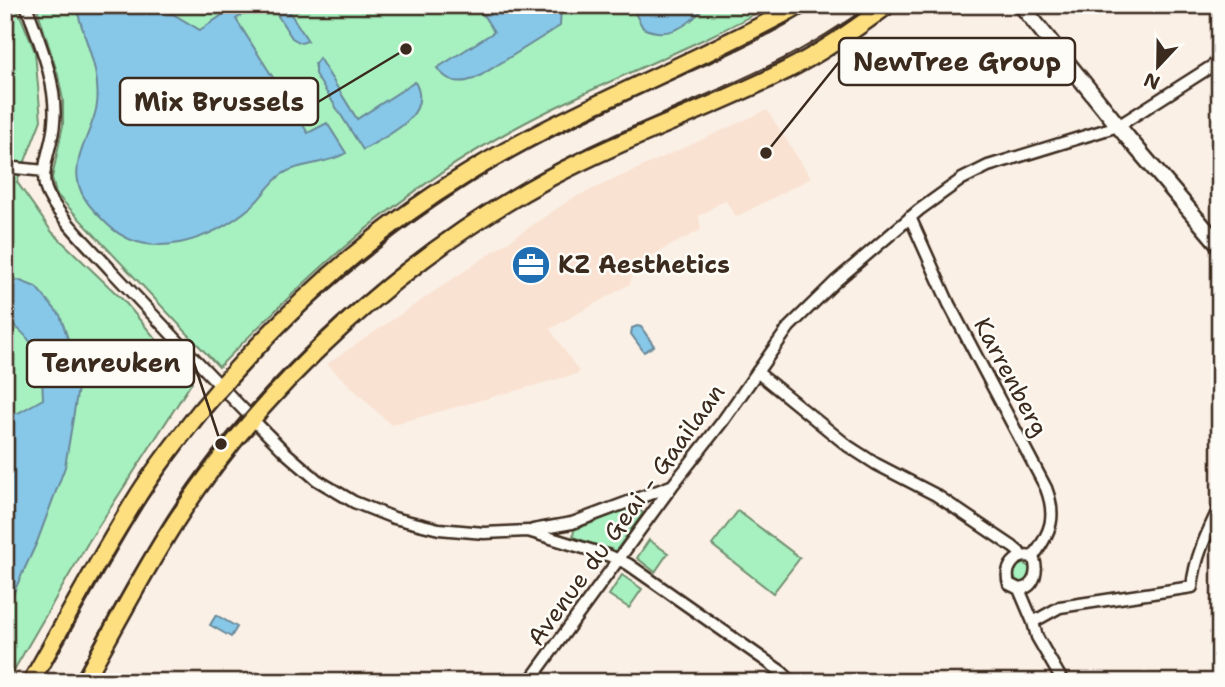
<svg xmlns="http://www.w3.org/2000/svg" width="1225" height="687" font-family="'Shantell Sans',sans-serif">
  <rect width="100%" height="100%" fill="#fbf0e6"/>
  <filter id="ink" filterUnits="userSpaceOnUse"><feTurbulence type="fractalNoise" baseFrequency=".0143" numOctaves="2"/><feDisplacementMap in="SourceGraphic" scale="14" xChannelSelector="R" yChannelSelector="G"/><feConvolveMatrix kernelMatrix="1 2 1 2 8 2 1 2 1" color-interpolation-filters="sRGB"/></filter>
  <g filter="url(#ink)">
    <!-- built -->
    <path fill="#f9e2d2" d="M767,110L811,178L736,217L725,200L699,216L701,230L635,264L630,284L550,329L580,373L391,425L327,364L571,199Z"/>
    <!-- green -->
    <path fill="#a7f1c0" stroke="#718e6f" stroke-width="2" d="M5,5H16L35,52L41,120L17,182L52,232L124,301L192,382L89,541L7,682H5Z
      M36,5H771C689,51 599,82 517,127C399,191 311,272 219,367L56,194L52,178L63,125V100L58,75Z
      M634,506L643,513L615,552L573,537L574,530Z
      M738,511L800,558L773,593L712,545Z
      M649,540L668,553L655,572L637,558Z
      M1013 573a9 9 0 1 1 18 0a9 9 0 1 1-18 0Z
      M622,575L642,589L629,608L609,595Z"/>
    <!-- water -->
    <path fill="#87c7e8" stroke="#698897" stroke-width="2" d="M76,5H158L200,30L237,5H254L255,7L236,19L308,133L327,123L346,153C327,165 300,162 281,175C270,183 262,197 252,206C213,239 149,265 107,224C94,211 81,199 78,181C73,155 94,129 97,104C101,68 83,39 76,5Z
      M271,5H285L308,41L301,43L292,38Z
      M477,5H561L560,26L478,77C461,85 448,83 437,68L494,32Z
      M636,5H706C690,25 669,40 643,28L635,13Z
      M319,58L357,119L415,82C434,116 386,136 363,150L315,74V64Z
      M18,280L36,287L60,315L71,348L78,388L65,467L37,542L5,611V414L18,413L43,399C42,361 39,341 5,319V283Z
      M637,326L641,327L654,346L644,352L631,334L632,328Z
      M216,615L237,627L231,637L210,625Z"/>
    <g fill="none" stroke-linecap="round" stroke-linejoin="round">
      <!-- stream -->
      <path stroke="#698897" stroke-width="3.5" d="M5,202L12,201"/>
      <!-- street casing -->
      <g stroke="#3b2a1e" stroke-width="15">
        <path id="street" d="M26,5C39,41 58,84 54,123C53,143 41,166 45,186C50,209 94,251 110,269C168,331 226,393 286,453L317,480L354,502L394,518L439,529L484,533L528,531L610,556L628,564L782,672L792,682
          M5,167L45,171
          M910,217L949,304L1046,488C1057,517 1051,532 1033,557
          M757,372L848,446L876,464L936,495L1013,547L1019,552L1021,557
          M533,530L572,523L671,486
          M1019,589L1009,584C1004,568 1015,553 1033,557C1039,570 1035,588 1019,589L1033,622L1037,637L1063,682
          M1033,622L1060,607L1192,587C1195,557 1207,533 1220,506
          M529,682L672,486L722,422L789,327L835,282L919,210L962,179L988,166L1118,126L1220,61"/>
      </g>
      <!-- secondary casing -->
      <g stroke="#3b2a1e" stroke-width="19">
        <path id="secondary" d="M1021,5L1128,138L1220,246"/>
      </g>
      <!-- primary casing -->
      <g stroke="#3b2a1e" stroke-width="21">
        <path id="primary" d="M31,682C67,619 101,555 139,494C158,464 180,437 202,409C277,319 365,236 465,175C572,109 690,66 800,5
          M84,682C114,628 142,574 175,522C264,383 406,255 551,177C626,137 707,110 783,72C820,54 855,29 888,5"/>
      </g>
      <!-- street -->
      <use href="#street" stroke="#fdfcf7" stroke-width="10"/>
      <!-- secondary -->
      <use href="#secondary" stroke="#fdfcf7" stroke-width="14"/>
      <!-- primary -->
      <use href="#primary" stroke="#fedf80" stroke-width="16"/>
      <!-- tram -->
      <path stroke="#3b2a1e" stroke-width="2" d="M41,682C76,620 109,556 148,498C245,352 376,234 528,149C622,95 727,64 819,5
        M73,682C104,626 134,568 170,514C265,372 395,252 544,170C620,128 702,100 779,61C811,45 841,25 871,5"/>
    </g>
  </g>
  <!-- icons -->
  <defs>
    <g id="office-disc" transform="scale(2.0125)"><circle r="9.5" fill="#1f6fb2" stroke="#fdfcf7"/><path d="M-6-3h4V-5.5h4V-3h4V5H-6ZM-1-4.5V-3h2v-1.5ZM-6 0V1H6V0Z" fill="#fff"/></g>
  </defs>
  <g fill-rule="evenodd">
    <use href="#office-disc" x="531" y="265"/>
  </g>
  <g text-anchor="middle" stroke-width="5" stroke-linejoin="round" paint-order="stroke">
    <!-- poi labels -->
    <g font-size="24" font-weight="bold" fill="#3b2a1e" stroke="#fdfcf7" text-anchor="start">
      <text x="558" y="273">KZ Aesthetics</text>
    </g>
    <!-- street labels -->
    <g font-size="24" fill="#3b2a1e" stroke="#fdfcf7">
      <text transform="translate(1011 377) rotate(62)" y="8">Karrenberg</text>
      <text transform="translate(626 515) rotate(-54)" y="8">Avenue du Geai - Gaailaan</text>
    </g>
  </g>
  <!-- callouts -->
  <path fill="none" stroke="#3b2a1e" stroke-width="2.5" d="M766 153L839 62M406 49L318 102M221 444L194 363"/>
  <g fill="#3b2a1e" stroke="#fdfcf7" stroke-width="2.5">
    <circle cx="766" cy="153" r="7"/>
    <circle cx="406" cy="49" r="7"/>
    <circle cx="221" cy="444" r="7"/>
  </g>
  <g fill="#fdfcf7" stroke="#3b2a1e" stroke-width="2.5">
    <rect x="839" y="38" width="236" height="47" rx="7"/>
    <rect x="120" y="78" width="198" height="47" rx="7"/>
    <rect x="27" y="340" width="167" height="47" rx="7"/>
  </g>
  <g font-size="26" text-anchor="middle" font-weight="bold" fill="#3b2a1e">
    <text x="957" y="71">NewTree Group</text>
    <text x="219" y="111">Mix Brussels</text>
    <text x="111" y="372">Tenreuken</text>
  </g>
  <!-- margin -->
  <rect width="1225" height="687" fill="none" stroke="#fdfcf7" stroke-width="28"/>
  <rect x="14" y="14" width="1197" height="659" fill="none" stroke="#3b2a1e" stroke-width="2.5" filter="url(#ink)"/>
  <!-- north arrow -->
  <g transform="translate(1158 66) rotate(202)" stroke="#fdfcf7" stroke-width="5" paint-order="stroke">
  <path d="M0-5L12 26L0 18L-12 26Z" fill="#3b2a1e"/>
  <text y="-10" font-size="19" font-weight="bold" text-anchor="middle" fill="#3b2a1e">N</text>
  </g>
</svg>
